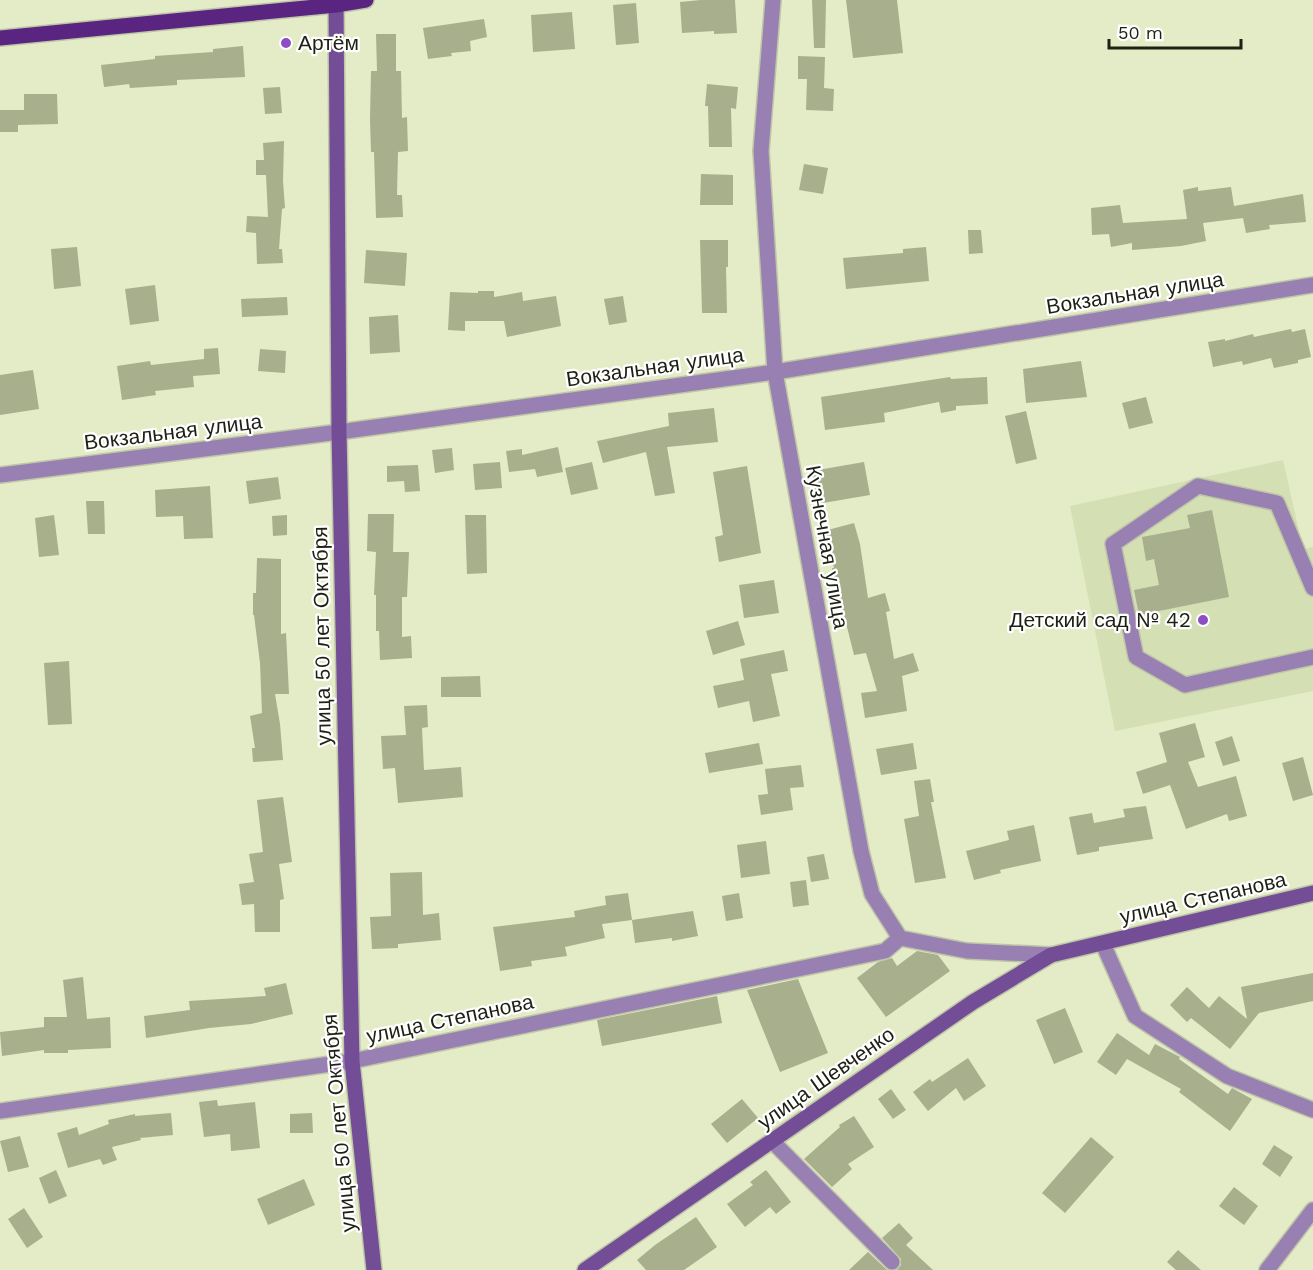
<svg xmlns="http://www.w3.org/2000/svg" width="1313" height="1270" font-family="'Work Sans',sans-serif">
  <rect width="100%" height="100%" fill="#e3ebc7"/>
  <!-- built -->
  <path fill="#d5dfb4" d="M1283,460L1303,549L1313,547V691L1115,731L1070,506Z"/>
  <!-- building -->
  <path fill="#a7af8c" d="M701,0H735L737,33L714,34V31L682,33L680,2Z
    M812,0H826L825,48H814Z
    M846,0H897L903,53L853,58Z
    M636,3L639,43L616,45L613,5Z
    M572,12L575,49L533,52L531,15Z
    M484,19L487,37L470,41L471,51L451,53L452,56L428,59L423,28Z
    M376,34H396V71H401L402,118L407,117L408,151L398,152L397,195H402L403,217L376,218L374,152H371L370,119L371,71H377Z
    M243,46L245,77L177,80V85L130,88L129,84L104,87L101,65L155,59V56L213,52V49Z
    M798,56L825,57L824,88L834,89L833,111L806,110L807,79H798Z
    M707,84L738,87L736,109L731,108L732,147H709L708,106H705Z
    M280,87L282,113L265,114L263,88Z
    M24,94H57L58,124L18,125V132H0V110H24Z
    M284,141L283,181L285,208L282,209L279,249H282L283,263L257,264L256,233L246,232L247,216L268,217L266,175H256V160H264L263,143Z
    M804,164L828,168L823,194L799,190Z
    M701,174L733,175V205H700Z
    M1198,187V191L1231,187L1234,206L1303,194L1306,222L1269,225L1270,229L1246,233L1243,218L1203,223L1206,241L1181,246L1132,250V243L1111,247L1109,234L1092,235L1091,208L1120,205L1123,223L1187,219L1183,190Z
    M968,230H981L983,253L969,254Z
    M700,240H728V267H726L727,313H702Z
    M77,247L81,286L54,289L51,249Z
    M926,247L929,281L846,289L843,258L903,253V249Z
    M366,250L407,253L405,286L364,283Z
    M155,285L159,321L130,325L125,289Z
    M478,291H494V297L522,292L523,301L556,296L561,326L507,337L504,321H465V331L448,330L450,292L478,293Z
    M623,296L627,322L609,325L604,299Z
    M287,297L288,315L242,317L241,299Z
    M398,315L400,352L370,354L369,317Z
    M1291,329L1292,332L1305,329L1311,357L1298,360V363L1274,368L1271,358L1243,365L1242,361L1213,367L1208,342L1225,339V341L1253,334L1254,337Z
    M218,348L220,374L193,376L194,387L155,391L156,395L122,400L117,366L150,361L151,365L204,359V349Z
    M260,349L286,351L285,373L258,371Z
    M1081,361L1087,397L1026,403L1023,369Z
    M33,370L39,409L0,415V375Z
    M950,377L951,379L987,377L988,404L956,406V410L941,413L939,402L884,413L885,422L825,430L821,397Z
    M1146,397L1153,423L1129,429L1122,403Z
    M714,408L718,442L667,447L675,493L655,496L646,452L603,463L597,441L669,426L668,413Z
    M1026,411L1037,459L1016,464L1005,416Z
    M558,447L563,472L537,477L535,469L509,472L506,451L522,449V455Z
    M452,448L454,470L435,473L432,450Z
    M500,462L502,488L475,490L473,464Z
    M592,462L598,489L571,495L565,468Z
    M864,462L870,495L817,504L812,471Z
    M418,465L420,491L405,492L404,481L387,482V466Z
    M747,466L761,553L719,562L715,537L723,535L713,472Z
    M278,477L281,499L249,504L246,481Z
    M210,486L213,538L184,539L183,516L156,517L155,490Z
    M86,501H104L105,534H88Z
    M1212,510L1229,597L1139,615L1134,590L1159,585L1154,559L1146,561L1142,537L1190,528L1187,515Z
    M368,514H394L393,552H409L407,597H402V637L411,636L412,658L380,660L379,631H376V595H374L376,552L367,551Z
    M54,515L59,555L39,557L35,518Z
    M287,515V535L273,536L272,516Z
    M465,515H486L487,573L467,574Z
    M854,523L860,544L868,598L885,593L890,611L886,612L894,659L913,653L919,671L902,676L907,711L865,718L861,693L877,691L866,653L854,655L838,591H836L832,568H834L824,531Z
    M257,558L281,559V634L286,633L289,694H275L280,724L283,760L253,762L252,748H255L250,716L262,713L260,663L254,615H253V593H256Z
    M774,580L779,613L744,618L739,585Z
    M738,621L745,645L713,655L706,631Z
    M784,650L788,671L771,674L780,716L753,722L749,701L718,708L713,686L744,680L740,659Z
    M69,661L72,724L48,725L44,663Z
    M480,676L481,697H441V677Z
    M427,705L428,727L422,728L424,770L461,767L463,797L398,803L395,768L383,769L381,736L406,735L404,706Z
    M1195,723L1205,757L1188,762L1198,787L1236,776L1247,816L1229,821L1227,814L1186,829L1170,785L1143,794L1136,772L1167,762L1159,733Z
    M1232,736L1240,761L1223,766L1215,742Z
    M759,743L763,764L709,773L705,753Z
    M913,743L917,769L881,775L876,749Z
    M1303,757L1313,795L1293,801L1282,763Z
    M801,765L804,787L790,788L793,810L761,815L758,795L768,794L765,769Z
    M930,779L934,802H931L946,878L915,883L904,819L919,816L914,781Z
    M283,797L292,862L279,864L284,899L280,900V932H255L254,904L242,905L239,884L254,882L249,854L263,852L257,800Z
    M1146,806L1153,839L1099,847V851L1077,855L1069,817L1092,813L1094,823L1125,817L1123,809Z
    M1034,825L1041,861L1000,870L1001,873L974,880L966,851L1009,840L1007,831Z
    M766,841L770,874L741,878L737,845Z
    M824,854L829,879L811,882L807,857Z
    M422,872L423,915L439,913L441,940L398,944V948L372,949L370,917L391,916L390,873Z
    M806,880L809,905L793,907L790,882Z
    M628,893L632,920L693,911L698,936L672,941V938L635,943L632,920L602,924L605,938L565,947L567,956L531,961L532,966L500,971L493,927L575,917L574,911L606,905L605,896Z
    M739,893L743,918L726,921L722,896Z
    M917,951L938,955L950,971L886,1017L857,978L878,962L892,958L897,966Z
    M1313,973V1001L1259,1013L1230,1049L1191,1018L1187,1022L1170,1005L1187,987L1209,1008L1219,996L1247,1019L1241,987Z
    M83,977L87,1019L110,1017L111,1048L68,1050V1053H44V1050L2,1056L0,1032L44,1027V1017H67L63,980Z
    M798,979L828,1053L780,1072L747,990Z
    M286,983L293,1014L251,1024L209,1028L146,1038L144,1016L190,1010L189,1001L266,996L264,988Z
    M717,996L722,1023L602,1046L597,1020Z
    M1065,1008L1083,1052L1054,1064L1036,1020Z
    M1117,1033L1149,1055L1155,1044L1180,1057L1179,1059L1228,1094L1232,1088L1252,1099L1230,1131L1179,1092L1181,1089L1127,1059L1116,1075L1097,1062Z
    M968,1058L986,1086L964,1101L956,1088L928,1111L913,1092L930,1079L932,1082Z
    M891,1089L906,1110L893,1119L878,1099Z
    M742,1099L758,1118L727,1143L711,1124Z
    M217,1100L218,1106L255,1102L260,1148L231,1151L230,1134L204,1137L199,1102Z
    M171,1113L173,1135L140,1138L141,1140L112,1147L117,1160L103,1165L100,1159L68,1168L57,1133L77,1127L79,1135L109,1124L108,1120L135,1114V1116Z
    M312,1113L313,1133H290V1114Z
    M854,1116L874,1147L848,1164L852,1169L832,1187L804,1159L840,1127L839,1125Z
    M20,1136L29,1167L8,1172L0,1141Z
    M1091,1137L1114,1157L1065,1213L1042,1193Z
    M1274,1145L1293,1157L1280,1177L1262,1164Z
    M56,1170L67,1196L49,1204L39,1178Z
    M766,1170L791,1202L776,1214L770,1207L745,1227L727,1204L753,1185L750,1182Z
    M304,1179L315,1205L268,1225L257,1199Z
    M1234,1187L1258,1206L1244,1225L1219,1206Z
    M24,1208L43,1237L27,1248L8,1219Z
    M696,1217L717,1247L684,1270H646L637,1260L655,1245Z
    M899,1223L913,1238L906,1245L933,1270H897L901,1265V1259L882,1238Z
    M1178,1250L1201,1270H1176L1167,1262Z
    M868,1252L887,1270H849Z"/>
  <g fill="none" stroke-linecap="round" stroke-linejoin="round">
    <!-- street casing -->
    <g stroke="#bfc6a7" stroke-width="18">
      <path id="street" d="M773,0L761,151L775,372L861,851L872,894L900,938L967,951L1051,955
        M0,475L339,432L775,372L1313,285
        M1313,588L1277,503L1198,486L1113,544L1136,657L1185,685L1313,657
        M1103,944L1135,1016L1227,1076L1313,1110
        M0,1111L352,1061L885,951L900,938
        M772,1141L892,1262
        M1267,1270L1313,1210"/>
    </g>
    <!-- secondary casing -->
    <g stroke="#bfc6a7" stroke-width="18">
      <path id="secondary" d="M336,0L339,432L352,1061L374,1270
        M585,1270L973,1002L1051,955L1313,893"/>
    </g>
    <!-- primary casing -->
    <g stroke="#bfc6a7" stroke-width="18">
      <path id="primary" d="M0,38L336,5L366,0"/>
    </g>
    <!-- street -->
    <use href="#street" stroke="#9980b2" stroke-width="15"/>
    <!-- secondary -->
    <use href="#secondary" stroke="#744d97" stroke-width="15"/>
    <!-- primary -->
    <use href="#primary" stroke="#5a2581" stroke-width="15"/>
  </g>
  <!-- markers -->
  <g fill="#8e4ec3" stroke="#fff" stroke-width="2">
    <circle cx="286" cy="43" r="6"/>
    <circle cx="1203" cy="620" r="6"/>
  </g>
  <g text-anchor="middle" stroke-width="4.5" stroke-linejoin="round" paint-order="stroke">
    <!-- poi labels -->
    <g font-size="21" fill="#1d2013" stroke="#fff" text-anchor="start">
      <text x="298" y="50">Артём</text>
      <text x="1191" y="627" text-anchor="end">Детский сад № 42</text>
    </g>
    <!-- street labels -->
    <g font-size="21" fill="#1d2013" stroke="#fff">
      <text transform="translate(1135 293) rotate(-9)" y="7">Вокзальная улица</text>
      <text transform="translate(655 367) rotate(-8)" y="7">Вокзальная улица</text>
      <text transform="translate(173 432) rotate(-7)" y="7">Вокзальная улица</text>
      <text transform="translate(827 547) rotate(80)" y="7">Кузнечная улица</text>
      <text transform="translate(322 636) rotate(-91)" y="7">улица 50 лет Октября</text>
      <text transform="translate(1203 898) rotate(-13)" y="7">улица Степанова</text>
      <text transform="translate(450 1019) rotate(-12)" y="7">улица Степанова</text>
      <text transform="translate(826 1078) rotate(-35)" y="7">улица Шевченко</text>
      <text transform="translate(339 1123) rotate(-95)" y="7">улица 50 лет Октября</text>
    </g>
  </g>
  <!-- scale -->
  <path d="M1109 39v9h132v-9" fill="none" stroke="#1d2013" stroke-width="3"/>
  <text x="1118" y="39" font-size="18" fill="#1d2013" stroke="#ffffff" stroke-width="4.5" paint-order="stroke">50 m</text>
</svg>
